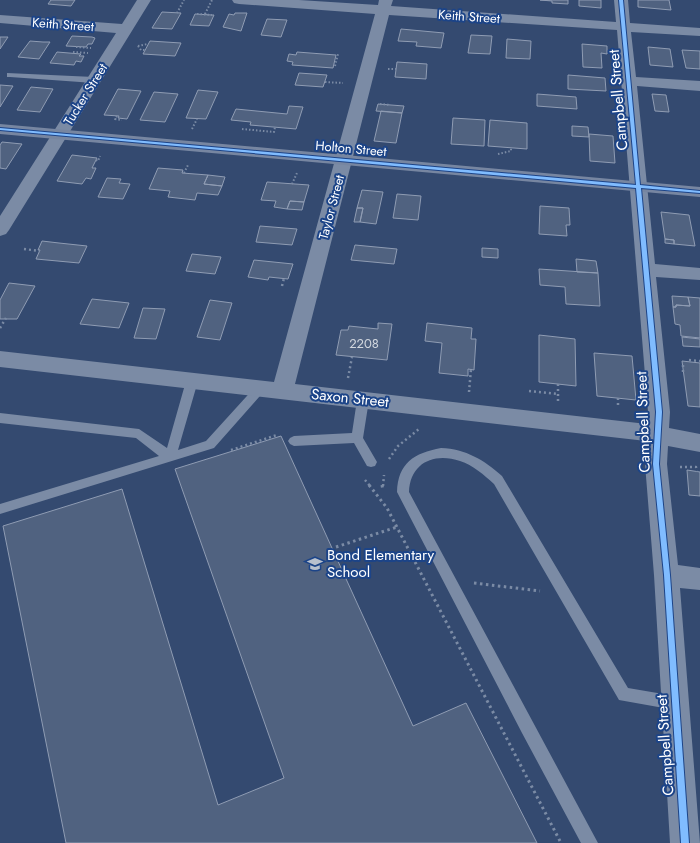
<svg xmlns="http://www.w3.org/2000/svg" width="700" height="843" font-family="Jost,sans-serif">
  <rect width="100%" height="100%" fill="#344a70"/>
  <!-- building -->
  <path fill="#506280" stroke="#8f9cb3" d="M51,0H75L71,6L48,4Z
    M540,0H568V4L552,3V1Z
    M579,0H601V8L579,6Z
    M638,0H669L671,10L638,7Z
    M162,12L181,13L172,29L152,28Z
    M235,13H247L241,31L223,27L229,14L234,15Z
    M195,14L212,15H214L209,26L190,25Z
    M267,19L287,20L281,37L261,35Z
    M401,29L444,33L441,48L416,46L417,42L398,41Z
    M471,35L492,36L490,54L468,53Z
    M72,36L92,37L95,38L92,44H88L86,47L66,46Z
    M0,37H8L0,49Z
    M507,39L531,41L530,59L506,58Z
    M30,41L43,42H50L39,59L18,57Z
    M150,41L181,43L175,56L143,54Z
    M582,44L607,46V54L601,53L602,68L583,67Z
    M648,47L670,49L673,67L650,65Z
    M682,50L700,51V69L686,68Z
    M57,52L81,54L79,56H84L81,62L76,61L74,65L50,63Z
    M297,52L336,55L333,68L292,65L293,62L287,61L289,54L296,55Z
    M397,62L427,64L426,79L395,77Z
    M299,73L327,75L323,87L295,85Z
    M568,75L605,78L606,91L568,89Z
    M0,85L13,86L0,107Z
    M31,87L53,89L40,112L17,110Z
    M118,89L141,91L127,119L118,118L119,116L104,115Z
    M198,90L218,92L206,119L186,118Z
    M154,92L178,94L165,122L140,120Z
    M537,94L576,97L577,109L537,106Z
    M652,94L666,95L669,112L655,111Z
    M378,104L404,106L402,113L376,111Z
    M289,106L303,107L296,129L250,125L251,122L231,120L236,109L287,114Z
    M381,111L402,113L396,143L374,141Z
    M453,118L485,120L484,146L451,144Z
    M490,120L527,123V149L488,146Z
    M572,126L588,127L589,137L572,136Z
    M589,134L613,136L615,163L590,161Z
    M2,142L22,144L6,169L0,168V145Z
    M72,155L97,158L92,168H96L91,179L86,178L82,184L57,181Z
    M158,168L183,170L182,173L208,175L204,184L222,186L218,195L197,193L195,200L168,197L170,191L149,189Z
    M208,175L225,177L222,186L204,184Z
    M107,178L121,179L119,183L130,184L123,199L98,197Z
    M267,182L309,185L304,202L290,201L287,209L274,207L276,201L261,200Z
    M362,190L383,192L376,224L360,222L363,208H357Z
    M397,194L421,196L418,220L393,218Z
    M290,201L304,202L302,210L287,209Z
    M540,206L569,208L570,225H566L567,236L539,234Z
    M357,208H363L360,222H354Z
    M661,212L689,215L695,246L674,244V240L665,239Z
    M260,226L297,229L292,245L256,242Z
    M665,239L674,240V244L665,243Z
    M42,241L59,243L87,246L79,263L36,259L40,250H38Z
    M355,245L397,249L394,264L351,260Z
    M482,248L498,249V258L482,257Z
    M192,254L221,257L215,274L186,271Z
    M576,259L596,261L598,273L577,272Z
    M254,260L293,264L288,279L269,277L268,280L248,277Z
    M539,269L598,273L600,306L566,304L565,287L540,285Z
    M9,283L35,286L17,319H0V300Z
    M672,296L688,297L690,306L676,305V307H673Z
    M688,297L700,298V338L681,336L680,325L675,324L673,307H676V305L690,306Z
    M92,299L129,303L119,328L80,324Z
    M210,300L232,303L220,340L197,337Z
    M143,308L165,309L156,339L134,338Z
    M378,323L392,324L387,360L336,355L341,330H348L349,326L378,329Z
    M427,323L472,328L471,339H476L474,370L468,369V376L439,373L442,343L425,341Z
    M539,335L575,339L576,386L539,382Z
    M682,337L700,339V347L683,346Z
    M594,353L632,356L636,400L597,396Z
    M682,361L700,363V407L688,406Z
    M281,436L413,726L466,703L537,843H66L3,526L122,489L218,805L284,778L175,469Z
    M687,470L700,472V496L689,495Z"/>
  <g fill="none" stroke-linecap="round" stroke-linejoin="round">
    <!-- path-far2 -->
    <path stroke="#7b8ba5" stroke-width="2" stroke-dasharray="1.5 2" stroke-linecap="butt" d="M177,13L184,0
      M197,14L212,15
      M205,14L212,0
      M138,46L148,44
      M138,46L141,50H145
      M76,47L91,48
      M73,52L88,53
      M335,66L338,54
      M388,69H396
      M325,82L343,83
      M380,104L390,105
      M117,116L115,119L122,120
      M192,129L197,119
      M242,129L274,132L275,127
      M498,154L511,151V148
      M96,160L98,161L100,156
      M184,173L188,165
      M292,184L297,173"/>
    <!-- path-far1 -->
    <path stroke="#7b8ba5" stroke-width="2.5" stroke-dasharray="2 3" stroke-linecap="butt" d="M24,249L40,251
      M282,286L284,278
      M0,328L6,318
      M689,360L700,361
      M683,365V373
      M348,378L352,357
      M558,384V402
      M529,391L558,394
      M469,392L471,369
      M618,398V407
      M231,450L277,435
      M389,459L398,446L419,429
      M680,467H696L697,472
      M365,480L370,486
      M383,486L384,475"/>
    <!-- path -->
    <path stroke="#7b8ba5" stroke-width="3" stroke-dasharray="2.5 3.5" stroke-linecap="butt" d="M369,485L387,508L561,843
      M382,485L383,491
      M336,547L397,527
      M474,583L540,591"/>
    <!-- lane -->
    <path fill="#7b8ba5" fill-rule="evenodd" d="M7,73L94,77L98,80L94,83L10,77H7Z
      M192,377L196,378L198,381L178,450L206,441L257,385H265L267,388L214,448L0,514V504L159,456L136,438L0,423V413L139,429L167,448L186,381L188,378Z
      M363,396L367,397L369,400L363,438L377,462L375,466L371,467L367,466L354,443L294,446L290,444L288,441L290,438L294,436L352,433L357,400L359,397Z
      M441,448C466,449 484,460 502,476L628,688L675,696L680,698L683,703L680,708L675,710L619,700L494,484C484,475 473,465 460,461C434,452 410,463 409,492L598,843H581L522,733L397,492C398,463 414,453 441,448Z"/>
    <!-- street -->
    <path fill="#7b8ba5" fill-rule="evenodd" d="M137,0H151L9,230L6,234L0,236V216L116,33L0,23V15L122,24Z
      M232,0H299L378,5L379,0H393L391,6L616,22L614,0H628L630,23L700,28V36L631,32L636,77L700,81V91L637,86L655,264L700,268V280L656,277L670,412L669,428L700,434V452L668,446L667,464L678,565L700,568V590L680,588L700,843H670L654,575L645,464L646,441L0,367V351L274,382L375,14L239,4L234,3ZM389,15L617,30L648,412L647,424L295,384Z"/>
    <!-- secondary -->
    <path fill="#7786a1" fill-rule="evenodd" d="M0,124L700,187V197L0,134Z"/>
    <!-- cycleway casing -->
    <g stroke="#1c4488" stroke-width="2">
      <path id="cycleway" d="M619,0H623L640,185L700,191V193L641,188L662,412L659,464L670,575L689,843H681L664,575L653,464L656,412L636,188L0,130V128L636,185Z"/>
    </g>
    <!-- cycleway -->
    <use href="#cycleway" fill="#80bcff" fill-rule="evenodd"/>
  </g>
  <!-- icons -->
  <defs>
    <g id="school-bare" transform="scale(1.2)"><path d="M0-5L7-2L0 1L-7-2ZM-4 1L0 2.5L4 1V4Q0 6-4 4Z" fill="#b8c0cd" stroke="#1c4488" stroke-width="2.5" paint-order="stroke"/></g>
  </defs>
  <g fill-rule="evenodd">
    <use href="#school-bare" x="315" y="564"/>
  </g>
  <g text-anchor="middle" stroke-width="4" stroke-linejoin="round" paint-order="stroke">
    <!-- far-street labels -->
    <g font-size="13" fill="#fff" stroke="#1c4488">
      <text transform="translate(469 16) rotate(4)" y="5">Keith Street</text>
      <text transform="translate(63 24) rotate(4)" y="5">Keith Street</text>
      <text transform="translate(85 94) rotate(-58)" y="5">Tucker Street</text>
      <text transform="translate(351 148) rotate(5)" y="5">Holton Street</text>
      <text transform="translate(331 207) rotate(-75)" y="5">Taylor Street</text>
    </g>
    <!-- number labels -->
    <g font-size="13" fill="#d3d8df">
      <text x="364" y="348">2208</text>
    </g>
    <!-- street labels -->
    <g font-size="15" fill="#fff" stroke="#1c4488">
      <text transform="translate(618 100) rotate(-95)" y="5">Campbell Street</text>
      <text transform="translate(350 398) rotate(6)" y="5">Saxon Street</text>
      <text transform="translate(643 422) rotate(-92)" y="5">Campbell Street</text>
      <text transform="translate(665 745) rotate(-94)" y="5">Campbell Street</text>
    </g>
    <!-- poi labels -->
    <g font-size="15" fill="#fff" stroke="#1c4488" text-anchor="start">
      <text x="327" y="560">Bond Elementary<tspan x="327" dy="17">School</tspan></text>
    </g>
  </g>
</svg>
